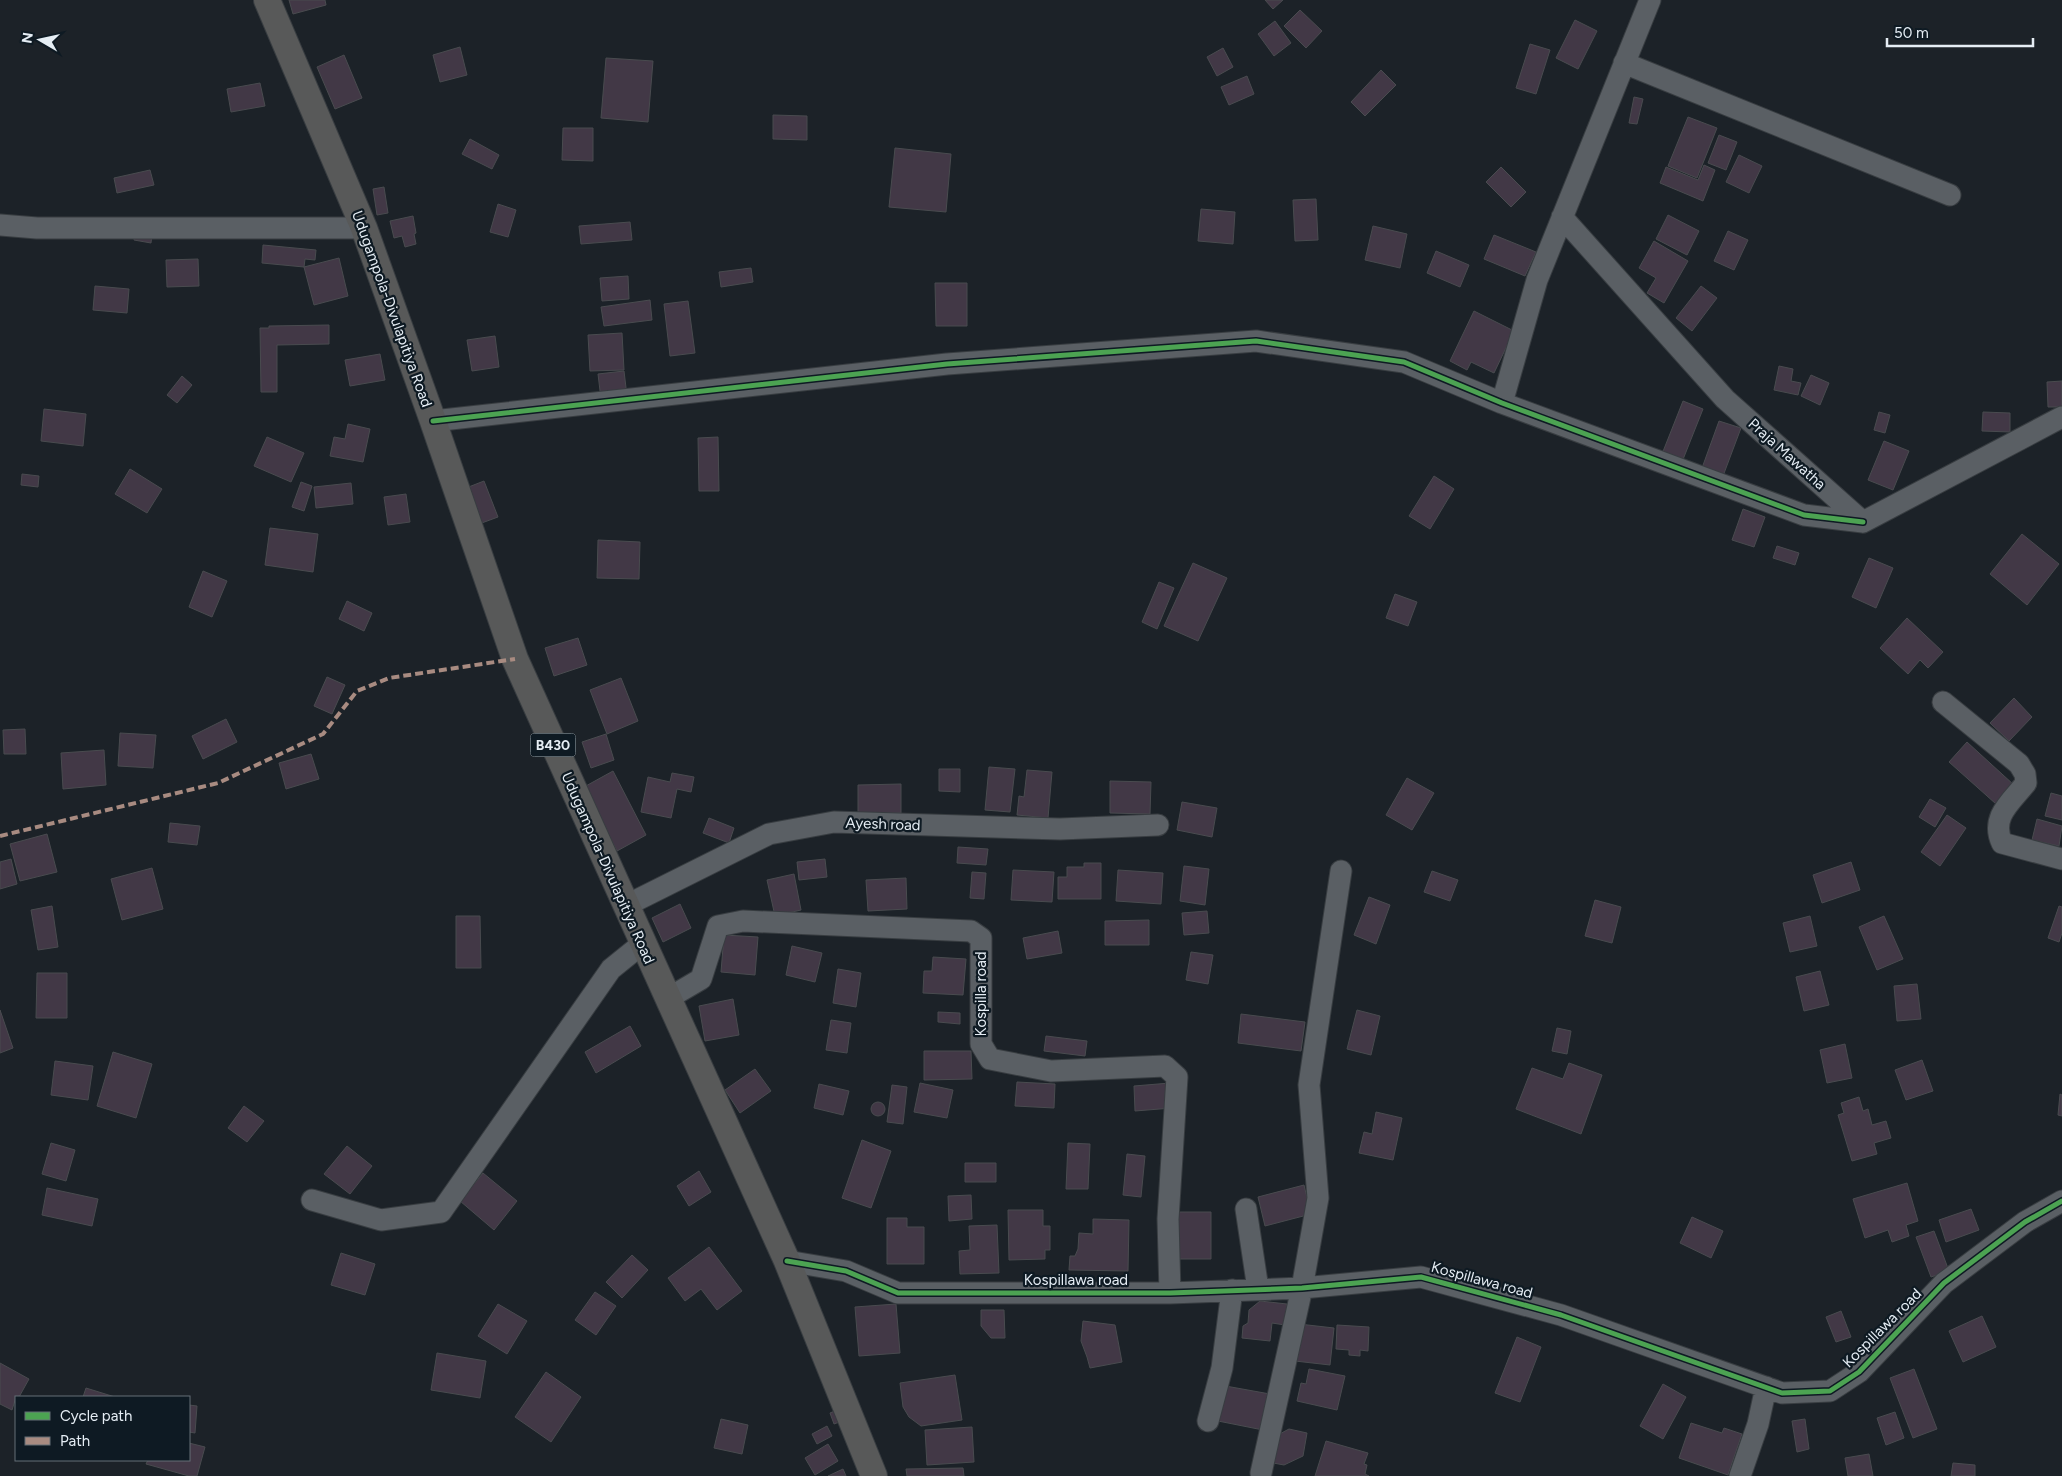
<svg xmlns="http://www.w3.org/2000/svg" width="2062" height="1476" font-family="Figtree,sans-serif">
  <rect width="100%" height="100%" fill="#1c2228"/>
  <!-- building -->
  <path fill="#423846" stroke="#494b4f" d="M289,0H325L326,5L293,14Z
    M1265,0H1283L1273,9Z
    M1300,10L1322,31L1306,48L1284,26Z
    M1575,20L1597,31L1578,69L1556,58Z
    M1275,21L1291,43L1274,56L1258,34Z
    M1530,44L1550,50L1536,94L1516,88Z
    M460,47L467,75L440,82L433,55Z
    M1223,48L1233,67L1217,76L1207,57Z
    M344,55L362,98L335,109L317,67Z
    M606,58L653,61L648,122L601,118Z
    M1381,70L1396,85L1365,116L1351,102Z
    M1247,76L1254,94L1229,105L1221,87Z
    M260,83L265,106L231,112L227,89Z
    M1634,97L1643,99L1637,124L1629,123Z
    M773,115L807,116V140L773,139Z
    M1688,117L1717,128L1697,178L1668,166Z
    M563,128H593V161L562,160Z
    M1719,135L1737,142L1726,170L1708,163Z
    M470,139L499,155L492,169L462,154Z
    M895,148L951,154L946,212L889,207Z
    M1739,155L1762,166L1749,193L1726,182Z
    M1704,165L1715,170L1703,201L1660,183L1666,167L1698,180Z
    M1501,167L1526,192L1511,207L1486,182Z
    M150,170L154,185L117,193L114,178Z
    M384,187L388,213L377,215L373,189Z
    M1316,199L1318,240L1295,241L1293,200Z
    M498,204L516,210L508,237L490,232Z
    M1201,209L1235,212L1233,244L1198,241Z
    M1668,215L1699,231L1687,255L1656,239Z
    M413,216L416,233L414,234L416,244L405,247L402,236L394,238L390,221Z
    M630,222L632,240L581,244L579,226Z
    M1373,226L1407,234L1400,268L1365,260Z
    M135,231L152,234L151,243L134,240Z
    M1728,231L1748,240L1734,270L1714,261Z
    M1494,235L1536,252L1525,276L1484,259Z
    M1654,241L1688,261L1664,303L1647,293L1656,278L1639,268Z
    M263,245L316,250L315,260L305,259L304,267L262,263Z
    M1436,251L1469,265L1460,287L1427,273Z
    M339,258L348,296L314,305L304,267Z
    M198,259L199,286L167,287L166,260Z
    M751,268L753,282L721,287L719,272Z
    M628,276L629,299L602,301L600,278Z
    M935,283H967V326H936Z
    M95,286L129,289L127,313L93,310Z
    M1701,286L1717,298L1692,331L1676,318Z
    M650,300L652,320L604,326L601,307Z
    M688,301L695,353L670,356L664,304Z
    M1474,311L1514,331L1494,373L1471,362L1467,370L1450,361Z
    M329,325V344L277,345V392H261L260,328H269V326Z
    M622,333L624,370L590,371L588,335Z
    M495,336L499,367L472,371L467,340Z
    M380,354L385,380L350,386L345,360Z
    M1779,366L1793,369L1791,381L1801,383L1798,395L1774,390Z
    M624,371L627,396L601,399L598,374Z
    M1811,375L1829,383L1820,405L1801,396Z
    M182,376L192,385L177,403L167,395Z
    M2062,381V407H2048L2047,382Z
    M1683,401L1703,409L1682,462L1662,454Z
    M44,409L86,414L83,446L41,441Z
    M1879,412L1890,415L1885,433L1874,430Z
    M1983,412L2010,413V432L1982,431Z
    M1719,421L1741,428L1723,476L1702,468Z
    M348,424L370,429L363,462L330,456L334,437L345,439Z
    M267,437L304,453L291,482L254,466Z
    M718,437L719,491H699L698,438Z
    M1884,441L1909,451L1893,490L1868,480Z
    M130,469L162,489L147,513L115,494Z
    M22,474L39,476L38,487L21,485Z
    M1434,476L1454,489L1430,529L1409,516Z
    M484,481L498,517L479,524L466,488Z
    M301,482L312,486L304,511L292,507Z
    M351,483L353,504L316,508L314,487Z
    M406,494L410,522L388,525L384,497Z
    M1743,509L1765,517L1754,547L1732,540Z
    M270,528L318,534L313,572L265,565Z
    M2022,534L2059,564L2027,605L1990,574Z
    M598,540L640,542L639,579L597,578Z
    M1777,546L1799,553L1795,565L1773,558Z
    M1869,558L1893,568L1876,608L1852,597Z
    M1193,563L1227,578L1198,641L1164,626Z
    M203,571L227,581L212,617L189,607Z
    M1159,582L1174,588L1157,629L1142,622Z
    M1395,594L1417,602L1408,626L1386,618Z
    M347,601L372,613L364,631L339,619Z
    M1907,618L1943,652L1928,668L1920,660L1908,674L1880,648Z
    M578,638L587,665L554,676L545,648Z
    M327,677L345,685L332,714L314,706Z
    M621,678L638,721L607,734L590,690Z
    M2014,698L2032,717L2009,741L1990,723Z
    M226,719L237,742L203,759L192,736Z
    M25,729L26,754H4L3,730Z
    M120,733L156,735L153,768L118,766Z
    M606,734L614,760L591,768L582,742Z
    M1967,742L2014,785L1996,804L1949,762Z
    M104,750L106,785L63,789L61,753Z
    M311,754L319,779L286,789L279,763Z
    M989,767L1015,769L1010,812L985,810Z
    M939,769H960V792L939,791Z
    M1027,770L1052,772L1048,818L1017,815L1019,796L1024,797Z
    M613,771L646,835L617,851L584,787Z
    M672,773L694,777L691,792L677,789L671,818L641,812L648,777L670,782Z
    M1407,778L1434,793L1412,830L1386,815Z
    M1110,781L1151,782L1150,814L1110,813Z
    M901,784V813L858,814V785Z
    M2051,793L2062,796V820L2045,816Z
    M1930,799L1946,808L1935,827L1919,817Z
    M1182,802L1217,808L1212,837L1177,830Z
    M1947,815L1966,828L1940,866L1921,852Z
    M709,818L734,828L729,843L703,833Z
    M2037,819L2062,826L2059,846L2032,840Z
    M170,823L200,826L197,845L168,842Z
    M47,834L57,872L20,881L10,844Z
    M958,847L988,849L986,865L957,863Z
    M11,859L17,884L0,889V862Z
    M825,859L827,877L799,880L797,862Z
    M1851,862L1860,890L1822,903L1813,875Z
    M1084,863H1101V899H1058V877H1067V867H1084Z
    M1184,866L1209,869L1205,905L1180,901Z
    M152,868L163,909L122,920L111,879Z
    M1013,870L1054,872L1052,902L1011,900Z
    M1118,870L1163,873L1161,904L1116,901Z
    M1432,871L1458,880L1450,901L1424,892Z
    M972,872L986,873L984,899L970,898Z
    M794,874L801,910L775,916L767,880Z
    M906,878L907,909L868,911L866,880Z
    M1369,897L1390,905L1376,944L1354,935Z
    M1595,900L1621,907L1612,943L1585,936Z
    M680,904L691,928L663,942L652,918Z
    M52,906L58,947L38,950L31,910Z
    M2059,906L2062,907V933L2059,942L2048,938Z
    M1207,911L1209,933L1184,935L1182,913Z
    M456,916H480L481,968H456Z
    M1810,916L1817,946L1790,952L1783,923Z
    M1884,916L1903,959L1877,970L1859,927Z
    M1149,920V945H1105V921Z
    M1058,931L1062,953L1027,959L1023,938Z
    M724,935L758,937L755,975L721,972Z
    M792,946L822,953L815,982L786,975Z
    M1191,952L1213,955L1208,984L1186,980Z
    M933,957L966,959L963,995L923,993L924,971H932Z
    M838,969L861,973L856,1007L833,1003Z
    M1820,971L1829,1005L1804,1011L1796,977Z
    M37,973H67V1018H36Z
    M1917,984L1921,1019L1897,1021L1894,986Z
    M733,999L739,1035L705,1041L699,1006Z
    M0,1010L13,1048L0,1053Z
    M1357,1010L1380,1016L1371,1055L1347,1049Z
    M938,1012L960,1013V1024L938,1022Z
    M1241,1014L1305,1022L1301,1051L1238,1043Z
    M831,1020L851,1023L847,1053L826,1050Z
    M630,1026L641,1046L596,1073L585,1052Z
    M1557,1028L1571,1031L1567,1054L1552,1051Z
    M1046,1036L1087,1041L1085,1056L1044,1051Z
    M1845,1044L1852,1078L1827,1083L1820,1050Z
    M924,1051H971L972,1079L924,1080Z
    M113,1052L152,1064L136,1118L97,1106Z
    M1922,1060L1933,1091L1906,1100L1895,1070Z
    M55,1061L93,1066L88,1100L51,1095Z
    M1569,1063L1602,1075L1581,1134L1516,1109L1532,1068L1563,1079Z
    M755,1069L771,1091L740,1113L725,1090Z
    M1017,1082L1055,1084L1054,1108L1015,1106Z
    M920,1083L953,1090L947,1118L914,1112Z
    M1170,1083L1172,1108L1135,1111L1134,1086Z
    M819,1084L849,1091L843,1115L814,1108Z
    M892,1085L907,1087L903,1124L887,1122Z
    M2060,1094L2062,1095V1116L2058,1115Z
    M1859,1097L1863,1111L1868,1109L1872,1125L1886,1121L1891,1138L1874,1143L1877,1154L1852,1161L1838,1115L1844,1113L1841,1103Z
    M871 1109a7 7 0 1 1 14 0a7 7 0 1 1-14 0Z
    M244,1106L264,1121L247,1142L228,1128Z
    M1376,1112L1402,1118L1393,1160L1359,1153L1364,1132L1372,1134Z
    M862,1140L891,1151L871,1208L842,1198Z
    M51,1143L75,1150L66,1181L42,1174Z
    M1068,1143L1090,1144L1088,1189H1066Z
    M347,1146L372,1166L350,1194L324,1174Z
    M1127,1154L1145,1156L1141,1197L1123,1195Z
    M965,1163H996V1182H965Z
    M699,1171L711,1192L689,1206L677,1186Z
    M483,1173L517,1201L494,1230L460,1201Z
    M1907,1183L1918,1221L1906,1225L1909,1236L1892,1242L1888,1230L1865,1238L1853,1199Z
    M1304,1185L1311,1214L1265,1226L1258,1197Z
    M47,1188L98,1199L92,1226L42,1215Z
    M971,1195L972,1219L949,1221L948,1196Z
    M1971,1209L1979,1230L1946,1242L1939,1220Z
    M1008,1210H1043V1226H1050V1250H1045V1259L1009,1260Z
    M1176,1212H1211V1259H1176Z
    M1692,1217L1723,1231L1711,1258L1680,1243Z
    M887,1218H907V1227H924V1264H887Z
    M1093,1219L1129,1220L1128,1271L1069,1270L1070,1256H1075L1078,1249L1079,1233L1093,1234Z
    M997,1225L999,1273L960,1274L959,1251L970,1250L969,1226Z
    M1934,1231L1949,1271L1931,1277L1916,1237Z
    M709,1247L742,1291L717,1310L701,1289L685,1301L668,1278Z
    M341,1253L375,1264L365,1295L331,1285Z
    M632,1255L648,1270L622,1298L606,1282Z
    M595,1292L616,1306L596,1335L575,1320Z
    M1260,1301L1287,1304L1285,1325L1272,1323L1270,1341L1242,1338L1243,1326L1248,1323L1249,1310Z
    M498,1304L527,1321L507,1354L478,1336Z
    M896,1304L900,1353L859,1356L855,1307Z
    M981,1310H1004L1005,1338H991L981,1326Z
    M1841,1311L1851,1337L1836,1342L1826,1317Z
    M1982,1316L1996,1347L1963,1362L1949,1331Z
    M1083,1321L1115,1325L1122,1362L1090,1368L1087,1357L1081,1341Z
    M1299,1324L1334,1328L1330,1365L1295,1361Z
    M1337,1325L1369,1327L1368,1351L1360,1350V1356L1349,1355V1350L1336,1349Z
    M1517,1337L1541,1347L1520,1402L1495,1393Z
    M437,1353L486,1361L480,1398L431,1390Z
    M0,1363L29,1379L19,1397H16L12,1410L0,1404Z
    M1309,1369L1345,1376L1337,1410L1297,1401L1301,1383L1306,1384Z
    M1914,1369L1937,1429L1913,1438L1890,1378Z
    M546,1372L581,1397L551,1442L515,1417Z
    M955,1375L962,1420L921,1426L909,1417L903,1407L900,1383Z
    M1663,1384L1686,1397L1663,1439L1640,1426Z
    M1220,1385L1270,1394L1263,1430L1213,1420Z
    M86,1388L115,1397H83Z
    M189,1405L197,1406L195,1433L189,1432Z
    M837,1410L842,1421L834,1424L830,1413Z
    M1895,1412L1904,1438L1886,1445L1877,1418Z
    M721,1419L748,1425L742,1454L714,1448Z
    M1805,1419L1809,1449L1797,1452L1792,1421Z
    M1691,1423L1722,1433L1724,1428L1742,1434L1728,1475L1679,1458Z
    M827,1426L832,1436L817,1444L812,1434Z
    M972,1427L974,1462L927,1465L925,1430Z
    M1289,1429L1307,1433L1303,1456L1284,1465L1268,1462L1274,1437Z
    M1326,1441L1368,1453L1364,1464L1367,1465L1365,1474L1369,1476H1315Z
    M189,1443L205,1447L197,1476H189L146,1464L148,1460H189Z
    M828,1444L838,1461L815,1475L805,1458Z
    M1869,1454L1873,1476H1848L1845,1458Z
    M1953,1463L1975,1465V1476H1951Z
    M963,1468L964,1476H907L906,1469Z
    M843,1469L846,1476H828Z"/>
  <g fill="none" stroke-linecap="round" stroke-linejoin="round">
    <!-- minor casing -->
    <g stroke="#383d41" stroke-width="23">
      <path id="minor" d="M1624,63L1950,195
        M1562,217L1725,399L1863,522L2062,417
        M0,225L37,228H364
        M1502,403L1537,280L1650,0
        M433,421L947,364L1256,341L1404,362L1502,403L1804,515L1863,522
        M1943,702L2019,764L2025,774L2026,783C2011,802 1990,817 2002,843L2062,859
        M625,906L769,834L834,822L1060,829L1158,825
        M667,999L701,979L718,926L743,921L971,931L981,938V1044L990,1059L1051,1071L1165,1066L1177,1077L1168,1219L1170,1293
        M312,1200L381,1220L441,1212L611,969L642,944
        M1246,1209L1258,1289
        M787,1261L846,1271L898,1293H1170L1302,1288L1421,1277L1561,1315L1782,1393L1830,1391L1859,1372L1944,1283L2025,1222L2062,1201
        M1208,1421L1222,1368L1232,1290
        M1261,1473L1302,1288L1318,1198L1309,1085L1341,871
        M1740,1476L1758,1424L1766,1387"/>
    </g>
    <!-- major casing -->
    <g stroke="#383d41" stroke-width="28">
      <path id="major" d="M267,0L364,228L433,421L515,659L787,1261L874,1476"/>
    </g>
    <!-- minor -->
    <use href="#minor" stroke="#5a5f64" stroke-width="21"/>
    <!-- major -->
    <use href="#major" stroke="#585959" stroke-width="26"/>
    <!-- quiet -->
    <path stroke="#a88b81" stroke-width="4" stroke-dasharray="8 4" stroke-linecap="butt" d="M0,836L218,783L323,734L357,691L389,678L515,659"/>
    <!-- cycleway casing -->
    <g stroke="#0e1a23" stroke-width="8">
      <path id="cycleway" d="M433,421L947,364L1256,341L1404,362L1502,403L1804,515L1863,522
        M787,1261L846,1271L898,1293H1170L1302,1288L1421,1277L1561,1315L1782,1393L1830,1391L1859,1372L1944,1283L2025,1222L2062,1201"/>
    </g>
    <!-- cycleway -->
    <use href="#cycleway" stroke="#4ca352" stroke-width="5"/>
  </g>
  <g text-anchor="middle" stroke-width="4.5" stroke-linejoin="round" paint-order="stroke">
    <!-- shield labels -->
    <rect fill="#0e1a23" stroke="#a4aeb5" stroke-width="1" x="530.5" y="733.5" width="45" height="23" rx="4"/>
    <g font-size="14" font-weight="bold" fill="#e5edf4">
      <text x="553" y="750">B430</text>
    </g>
    <!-- street labels -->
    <g font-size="15" fill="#e5edf4" stroke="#0e1a23">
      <text transform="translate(392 309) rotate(70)" y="5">Udugampola-Divulapitiya Road</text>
      <text transform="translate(1787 454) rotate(42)" y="5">Praja Mawatha</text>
      <text transform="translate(883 824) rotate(2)" y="5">Ayesh road</text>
      <text transform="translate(608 868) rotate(66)" y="5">Udugampola-Divulapitiya Road</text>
      <text transform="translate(981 994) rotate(-90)" y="5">Kospilla road</text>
      <text x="1076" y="1285">Kospillawa road</text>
      <text transform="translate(1482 1280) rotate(15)" y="5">Kospillawa road</text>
      <text transform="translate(1882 1328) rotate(-45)" y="5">Kospillawa road</text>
    </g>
  </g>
  <!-- legend -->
  <rect x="15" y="1396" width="175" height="65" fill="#0e1a23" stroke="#646e77"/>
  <rect x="25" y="1412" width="25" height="8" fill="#4ca352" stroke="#646e77"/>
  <text x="60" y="1421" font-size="15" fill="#e5edf4">Cycle path</text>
  <rect x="25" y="1437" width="25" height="8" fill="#a88b81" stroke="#646e77"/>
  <text x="60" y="1446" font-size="15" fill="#e5edf4">Path</text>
  <!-- north arrow -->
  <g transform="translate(40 40) rotate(279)" stroke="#0e1a23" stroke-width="4" paint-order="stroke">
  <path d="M0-4L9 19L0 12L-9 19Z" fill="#e5edf4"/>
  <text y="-8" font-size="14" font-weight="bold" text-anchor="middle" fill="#e5edf4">N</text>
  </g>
  <!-- scale -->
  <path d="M1887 38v8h146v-8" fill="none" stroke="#e5edf4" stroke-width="2.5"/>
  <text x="1894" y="38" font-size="15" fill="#e5edf4" stroke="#0e1a23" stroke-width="4" paint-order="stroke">50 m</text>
</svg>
